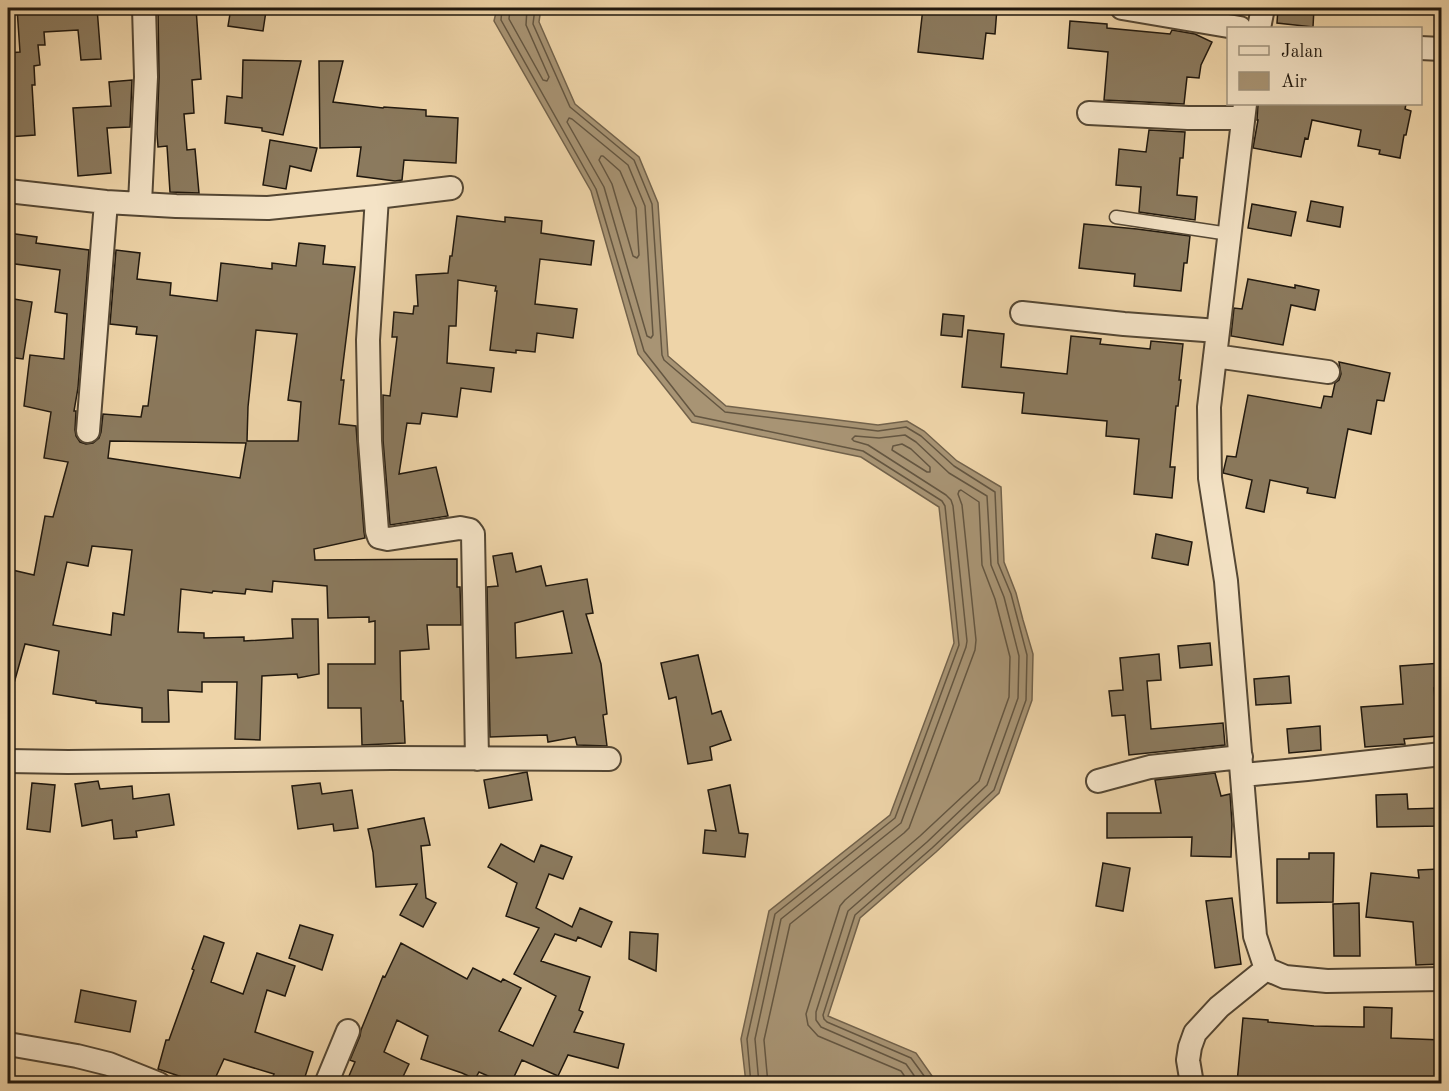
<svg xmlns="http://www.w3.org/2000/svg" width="1449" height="1091" font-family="'Old Standard TT',serif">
  <rect width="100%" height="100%" fill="#eed4a8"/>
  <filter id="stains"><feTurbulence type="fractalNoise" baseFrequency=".00333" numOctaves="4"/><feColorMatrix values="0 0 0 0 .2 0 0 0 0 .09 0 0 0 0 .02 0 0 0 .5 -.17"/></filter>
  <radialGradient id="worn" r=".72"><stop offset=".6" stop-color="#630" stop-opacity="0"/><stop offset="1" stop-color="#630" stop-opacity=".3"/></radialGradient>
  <!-- water -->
  <path fill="#a89474" stroke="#72624b" stroke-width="1.5" d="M497,8H541L539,22L575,104L639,157L658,203L668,356L726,406L878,425L907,421L924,431L957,461L1001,487L1004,562L1016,593L1023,620L1033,654L1032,700L999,793L936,852L860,918L828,1016L916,1053L937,1083H746L741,1039L769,911L890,815L954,643L939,507L861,457L692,422L638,354L591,191L494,21Z"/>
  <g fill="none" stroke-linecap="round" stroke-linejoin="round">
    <!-- shore -->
    <path stroke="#645641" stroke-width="1.5" d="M502,8L501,20L596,189L644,351L695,416L863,451L942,501L945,506L959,645L895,818L775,914L747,1039L751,1084
      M510,8L509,19L543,80L547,81L549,77L526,25L527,8
      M535,8L533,24L570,107L634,160L652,204L662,355L664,360L725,412L878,431L906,427L921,436L954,466L995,492L998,563L1011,594L1027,655L1026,700L994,790L932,848L855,915L823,1015L824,1019L827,1022L911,1058L930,1084
      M569,118L572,119L628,165L645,206L653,335L651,338L647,336L604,187L567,122Z
      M601,156H603L620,171L636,208L639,255L637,258L633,256L612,184L599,160Z
      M902,444L911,449L930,467V472H927L892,450L893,446Z
      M759,1084L755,1039L781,919L901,823L966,647L967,641L953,506L951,500L946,495L868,445L854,441L852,439L855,436L879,438L905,435L916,442L949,473L987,496L991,565L1004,597L1019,656L1018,698L987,785L927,842L848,911L816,1012V1020L821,1027L906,1064L920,1084
      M768,1084L764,1040L790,924L904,833L909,828L975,650L976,640L962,505L958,494L959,491L961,490L979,502L982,565L995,599L1010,657L1009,697L979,781L920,836L845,900L840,906L806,1014L808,1025L818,1036L901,1071L910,1084"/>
  </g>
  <!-- building -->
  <path fill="#8b7a5e" stroke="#20180e" stroke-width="1.5" fill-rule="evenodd" d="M17,8H97L101,59L81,60L78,30L44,32L45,45H38L40,65L34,66L35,85H32L35,135L8,137V53L20,52Z
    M158,8H196L201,79L192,80L194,113L184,114L187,150L195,149L199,193L170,192L167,146L158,147L157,134L159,77Z
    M231,8H246L266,11L263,31L228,26Z
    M923,8H997L995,34L986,33L983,59L918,52Z
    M1278,8H1314L1313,27L1277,23Z
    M1070,21L1107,24V28L1170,34L1172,30L1195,34L1212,42L1201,65L1199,78L1187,77L1184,104L1104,100L1108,52L1068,48Z
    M243,60L301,61L283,135L262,131V128L225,123L227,96L242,98Z
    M319,61H343L333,102L383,108L384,107L426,110V116L458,118L456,163L404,160L402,180L395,181L357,176L361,147L320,148Z
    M132,80L130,127L107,128L111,173L78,176L73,108L111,106L109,82Z
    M1258,104H1406L1405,109L1411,111L1406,135H1404L1400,158L1379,154L1380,150L1358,146L1361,130L1312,120L1308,139L1305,138L1301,157L1253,148L1258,120H1257Z
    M1149,130L1185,132L1183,158H1180L1177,195L1197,197L1195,220L1139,212L1141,187L1116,185L1119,149L1146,152Z
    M270,140L317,148L311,171L290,166L286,189L263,185Z
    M1311,201L1343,207L1340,227L1307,221Z
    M1252,204L1296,212L1291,236L1248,228Z
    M457,216L505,222V217L542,221L541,233L594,241L591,265L540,259L535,304L577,309L573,338L537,333L535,352L516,350V353L490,350L497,291H495L496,286L458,280L456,326H449L447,363L494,368L491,392L461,388L457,417L422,413L420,424L407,423L399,474L436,467L448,516L390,525L383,440V395L390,396L397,337H392L394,312L413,314L414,306H418L416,275L448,273L450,256H452Z
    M1084,224L1137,229L1190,236L1187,263H1184L1181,291L1134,286L1135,274L1079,268Z
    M8,233L37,237L36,243L89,250L78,388L74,411H76L75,430L76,436L80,442L86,444L93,443L99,438L101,432L103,414L141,417L143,406H148L157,336L136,334L137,327L110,324L116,250L140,253L137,279L171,283L170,295L217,301L221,263L272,269V263L296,266L299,243L325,246L323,264L355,267L341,380H344L339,424L356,426L364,532L365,538L314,549L315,560L457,559V587H460L461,625H427L429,649L400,651L401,701H403L405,743L362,745L361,708H328V664H375V621L369,622V617L328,618L327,586L273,581L272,592L246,589L245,594L213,591L212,593L181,589L178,632L204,633V638L244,637V641L293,638L292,619H318L319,674L298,678L297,674L262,676L260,740L235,739L237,682H202V692L168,690L169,722H142V708L96,703V701L53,694L59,651L25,644L13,687L8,686V569L34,575L45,516L53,517L68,462L44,458L51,412L24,406L30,355L64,359L67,314L55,312L60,270L8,263ZM256,330L297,334L288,400L301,402L298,441H247L248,407ZM110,441L246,443L240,478L108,458ZM92,546L132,550L124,615L113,613L111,635L53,625L67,562L88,566Z
    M1248,279L1295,288V285L1319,290L1315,310L1291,305L1283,345L1231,336L1234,308L1242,309Z
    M14,299L32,302L23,359L8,357V344Z
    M943,314L964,316L962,337L941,335Z
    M968,330L1004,334L1001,367L1067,374L1071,336L1101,339L1100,344L1150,349L1151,341L1183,344L1179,380H1181L1178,406H1176L1170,467H1175L1172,498L1134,494L1139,439L1106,436L1107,421L1022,413L1024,393L962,387Z
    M1339,362L1390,373L1384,401L1377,400L1371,434L1348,429L1335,498L1307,493L1308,488L1270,480L1264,512L1246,508L1252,480L1223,473L1227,456L1236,457L1248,395L1321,408L1324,396L1332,397L1335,383L1339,380L1341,374Z
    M1156,534L1192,542L1188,565L1152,558Z
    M512,553L516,572L541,566L546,586L587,579L593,613L586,614L601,664L607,714L603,715L607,746L577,745L575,737L548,742L547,735L490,737L487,587L498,586L493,556ZM563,611L572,653L516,658L515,623Z
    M1210,643L1212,665L1180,668L1178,646Z
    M1159,654L1161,680L1147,681L1151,729L1223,723L1225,745L1129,755L1125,715L1112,716L1109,691L1123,690L1120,658Z
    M698,655L712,714L721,711L731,740L710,747L712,760L688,764L676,697L669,699L661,663Z
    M1442,663V687L1434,688L1438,736L1404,739L1405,744L1365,747L1361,707L1403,704L1400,666Z
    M1289,676L1291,703L1256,705L1254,679Z
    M1320,726L1321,750L1289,753L1287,729Z
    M527,772L532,800L489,808L484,780Z
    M1215,773L1221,796L1230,794L1232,824L1231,857L1191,856L1192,837L1107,838V813H1161L1155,780Z
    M98,781L100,789L132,786L133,799L169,794L174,825L136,831L137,837L114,839L112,820L82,826L75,784Z
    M32,783L55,785L50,832L27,829Z
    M320,783L322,794L352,790L358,828L334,831L333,824L298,829L292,786Z
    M730,785L739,833L748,834L745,857L703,853L705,830L716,831L708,790Z
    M1407,794L1408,809L1442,808V826L1377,827L1376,795Z
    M424,818L430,845L421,846L426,898L436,903L423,927L400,915L417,884L376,887L373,852L368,829Z
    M501,844L534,862L541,845L572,857L563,879L549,874L536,908L572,927L580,908L612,922L601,947L578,937L576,941L555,934L541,961L590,977L579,1010L583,1012L574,1032L624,1044L618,1068L568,1055L558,1076L522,1060L511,1083H504L479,1072L475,1079L462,1073L421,1059L428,1036L397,1020L384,1052L409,1064L400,1083H346L355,1062L350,1060L360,1036L361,1030L383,976L385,977L401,943L467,979L473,968L501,982L503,979L521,988L499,1031L533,1046L556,996L514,974L539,928L506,916L517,883L488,867Z
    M1309,853H1334L1333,902L1277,903V859H1309Z
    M1103,863L1130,868L1123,911L1096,906Z
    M1439,869V916L1442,964L1416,965L1413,922L1366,917L1371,873L1419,878L1418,870Z
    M1232,898L1241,964L1215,968L1206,901Z
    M1359,903L1360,956H1334L1333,904Z
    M300,925L333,935L322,970L289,958Z
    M630,932L658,934L656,971L629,959Z
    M204,936L224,943L211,982L243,994L257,953L295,966L285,996L267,990L255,1032L313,1052L303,1083H270L274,1074L224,1059L213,1083H186L188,1079L158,1069L166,1040H169L194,970L192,969Z
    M81,990L136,1001L130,1032L75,1022Z
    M1364,1007L1392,1008L1391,1038L1442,1040V1083H1237L1243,1018L1268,1020V1022L1314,1026L1364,1027Z"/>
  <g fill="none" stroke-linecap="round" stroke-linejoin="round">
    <!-- lane casing -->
    <g stroke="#544734" stroke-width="15">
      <path id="lane" d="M1116,217L1229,234"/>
    </g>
    <!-- street casing -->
    <g stroke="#544734" stroke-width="26">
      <path id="street" d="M1122,8L1240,28
        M1259,28L1263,8
        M1420,48L1442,49
        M1245,104L1209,407L1210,478L1226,581L1255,936L1266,969L1285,977L1327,981L1442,979
        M1089,113L1188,118H1242
        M8,191L106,202L176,206L268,208L377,197L451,188
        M377,197L368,340L370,441L377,531L379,537L388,539L460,528L470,530L473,534L477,759
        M140,203L146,77L144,8
        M1022,313L1124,324L1218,331
        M1215,356L1328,372
        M88,431L106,202
        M8,761L68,762L391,758L609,759
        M1243,775L1307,769L1442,754
        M1098,781L1150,767L1241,757
        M8,1044L77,1056L109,1064L159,1084
        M326,1084L348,1031
        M1192,1084L1188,1060L1190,1047L1195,1033L1219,1007L1266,969"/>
    </g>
    <!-- lane -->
    <use href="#lane" stroke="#f4e3c6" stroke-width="12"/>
    <!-- street -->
    <use href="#street" stroke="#f4e3c6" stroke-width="22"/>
  </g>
  <!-- margin -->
  <rect width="1449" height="1091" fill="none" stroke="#eed4a8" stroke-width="30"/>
  <rect x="9" y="9" width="1431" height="1073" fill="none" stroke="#20180e" stroke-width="3"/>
  <rect x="15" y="15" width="1419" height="1061" fill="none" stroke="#20180e" stroke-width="1.5"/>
  <!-- legend -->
  <rect x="1227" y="27" width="195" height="78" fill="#f4e3c6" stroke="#9f927c" stroke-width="1.5"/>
  <rect x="1239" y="46" width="30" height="9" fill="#f4e3c6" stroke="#9f927c" stroke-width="1.5"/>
  <text x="1281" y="57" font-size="18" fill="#20180e">Jalan</text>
  <rect x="1239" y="72" width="30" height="18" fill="#a89474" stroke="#9f927c" stroke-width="1.5"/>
  <text x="1281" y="87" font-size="18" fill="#20180e">Air</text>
  <rect width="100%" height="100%" filter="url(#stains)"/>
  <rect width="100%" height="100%" fill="url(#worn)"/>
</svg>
